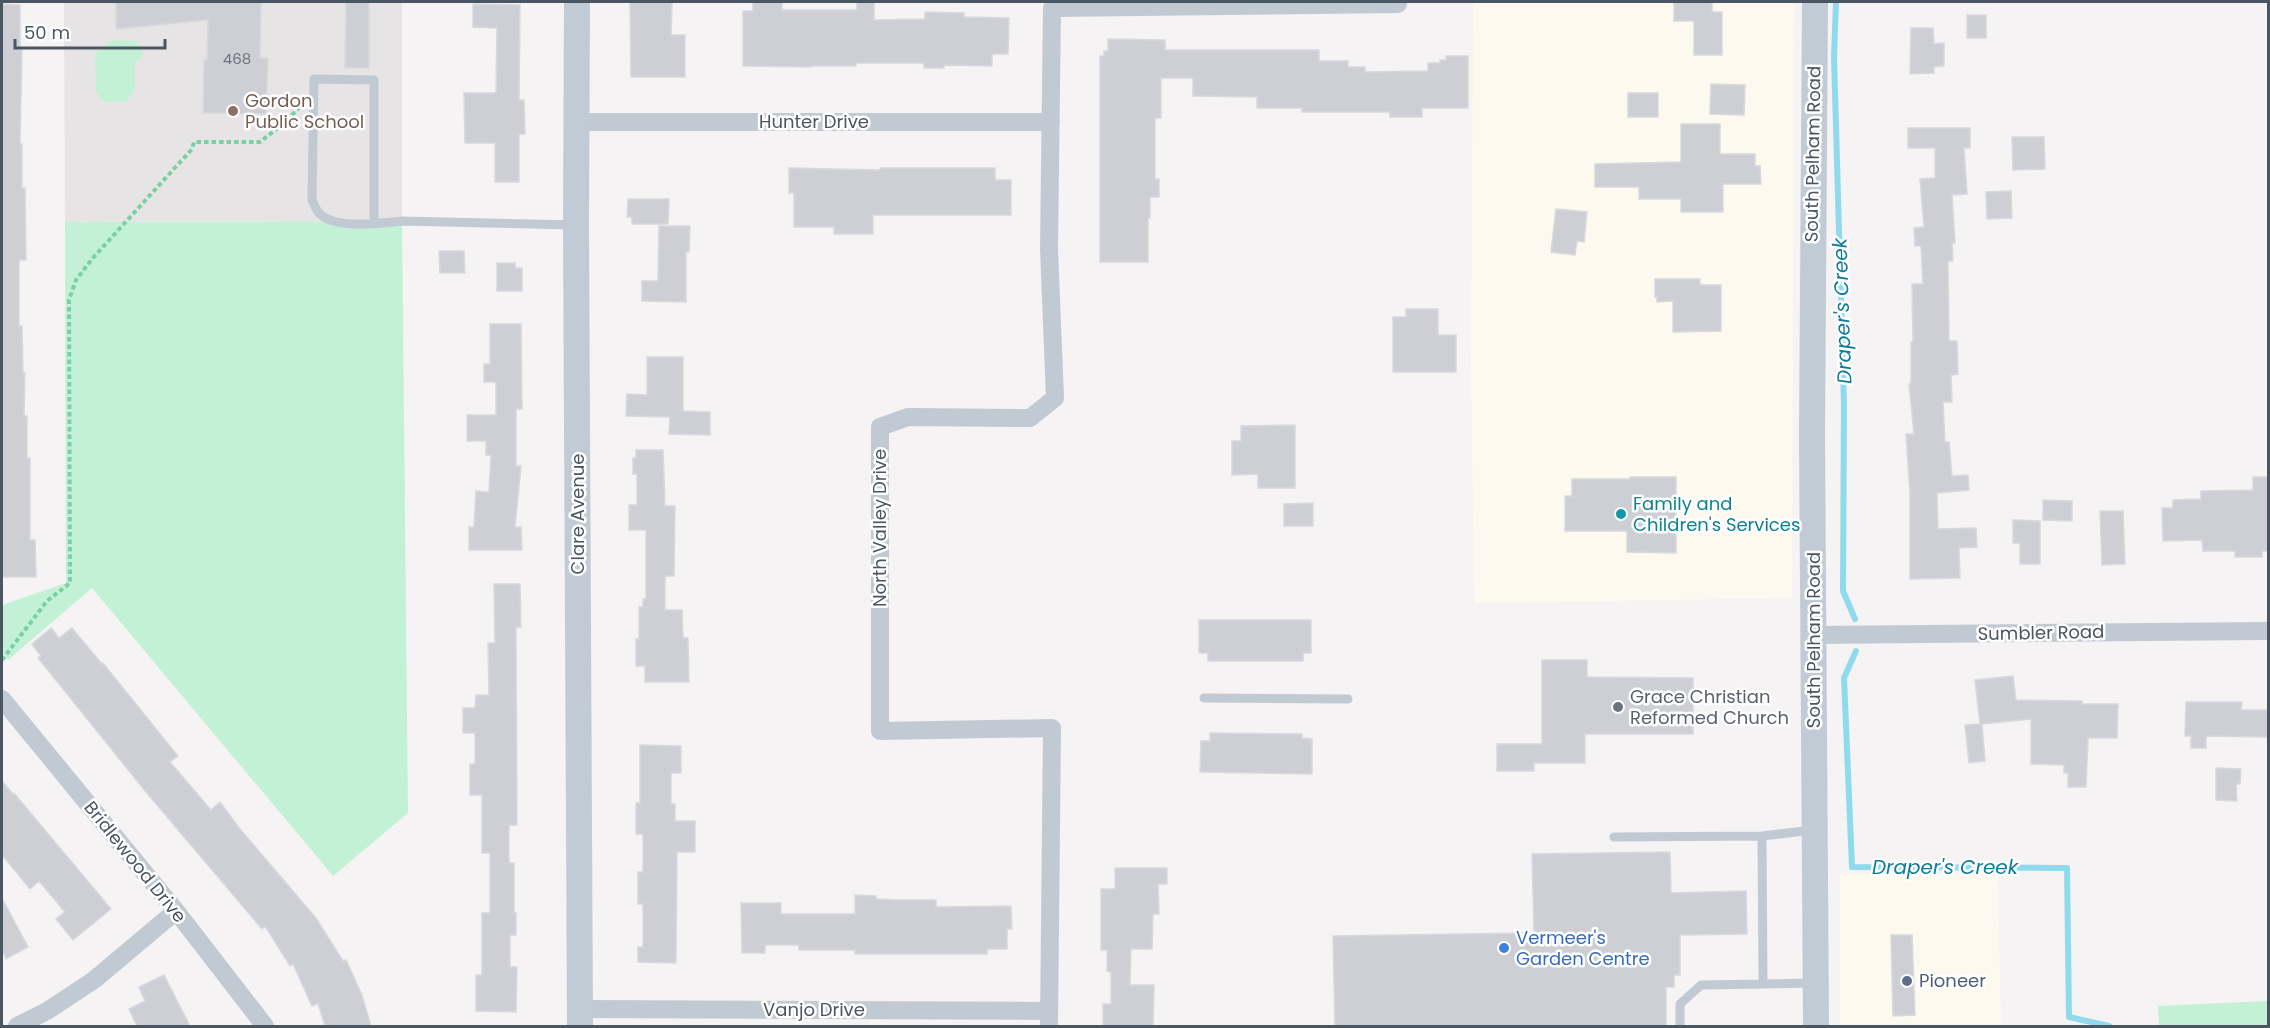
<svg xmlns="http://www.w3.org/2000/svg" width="2270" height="1028" font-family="Poppins,sans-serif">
  <rect width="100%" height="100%" fill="#f5f3f3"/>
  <!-- commercial -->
  <path fill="#fdf9ef" d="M1473,2H1794L1792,598L1474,603L1471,365Z
    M1840,874H1998L2001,1026H1840Z"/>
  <!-- education -->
  <path fill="#e6e4e5" d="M64,2H402V221L65,222Z"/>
  <!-- green -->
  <path fill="#c3f1d5" d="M112,40L134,41L142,47V57L135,62V89L127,101L104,102L96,92L95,54Z
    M402,221L408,813L333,876L92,588L8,660L2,652V605L66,583L65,222Z
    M2268,1001V1026H2159L2158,1006Z"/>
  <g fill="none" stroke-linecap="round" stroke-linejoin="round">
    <!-- stream -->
    <path stroke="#90daee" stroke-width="6" d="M1836,2L1834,57L1844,404L1843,591L1855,619
      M1856,651L1844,678L1852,867L2067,868L2069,1017L2109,1026"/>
  </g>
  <!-- building -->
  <path fill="#cdcfd5" stroke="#d7d9de" stroke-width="1.5" d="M116,2H261L260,58H268L266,114L203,113L204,60H207L208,20L116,29Z
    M346,2H369V68H345Z
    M630,2H672L671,35H685V77H631Z
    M753,2H782V10H857V2H874V20L925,19V12L964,13V17L1009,18L1008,54H992V66L944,65V68H924V63H856V66H811V67L743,66V11H753Z
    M1674,2H1712V12H1722V55H1694V21H1674Z
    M2,4L20,5V49H22L20,144H22V188H25L26,260H19V326H22L23,373H25L24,416H27V458H30V540H35L36,577H2Z
    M473,4L520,5L519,100H524L525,134H519V182H495V143H465L464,93H496L497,28L473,27Z
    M1967,15H1986V38H1967Z
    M1911,28H1933L1934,44L1944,43V66L1934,67V73L1910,74Z
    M1108,39L1165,40V50H1319V61H1348V67H1365V72L1428,71V63H1440V60H1446V56H1468V108H1422V117H1390V112H1302V108H1257V97L1193,96V78H1161V118H1155V179H1159V197H1150V218H1148V262H1100V56H1104V51H1108Z
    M1711,84L1745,85L1744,115L1710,114Z
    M1628,93H1658V117H1628Z
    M1681,124H1720V154H1755V166H1760L1761,184H1723V212H1681V199H1639V187H1595V164L1681,162Z
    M1908,128H1970V148H1964L1967,194L1952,195L1955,243H1952L1953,261H1948L1949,341H1957L1958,374L1951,375L1952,402H1943L1945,442H1949L1952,476L1968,475L1969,490L1937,493L1938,529L1976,528L1977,547L1959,548L1960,578L1910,579V493L1906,434H1914L1909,384H1911V342H1913L1912,284H1923L1921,246H1915L1914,228L1924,227L1920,179L1935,178V148H1908Z
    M2012,137H2044L2045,169L2013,170Z
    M789,168L880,170V168H995V180H1011V215H873V234H834V227H794V193H789Z
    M2011,191L2012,218L1987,219L1986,192Z
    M628,199H669L668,224H632V217H627Z
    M1556,209L1587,212L1584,242L1577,241L1575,255L1551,252Z
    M659,226H690L689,252H686V302L642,301V281H658Z
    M439,251H464L465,273H440Z
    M497,263H515V268H522V291H497Z
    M1655,279H1700V285H1721V331L1673,332V301L1657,302V296L1655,297Z
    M1406,309H1438V335H1456V372H1393V317H1406Z
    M490,324H521L522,409H516V466H521L515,527H521L522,550H469V527H474L476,491L489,492L491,455H486V441H467V415H496V382H484V364H490Z
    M647,357H683V411L710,412V435L669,434L670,417L626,416L627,394L647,395Z
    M1295,425V488H1258V474L1232,475V441H1241V426Z
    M636,450H663L665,506H675L674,576H665V610H682L683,638H688L689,682H645V666H636V639H639V607H643V599H646V530H629V505H637V474H633V458H636Z
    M1630,477H1676V553L1627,552V531H1565V496H1572V479H1630Z
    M2253,477H2268V551H2262V557H2235V551H2203L2202,540L2163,541L2162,508H2173V500L2201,499V491L2253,490Z
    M2043,500L2072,501V521L2043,520Z
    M1313,503V526H1284V504Z
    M2100,511H2123L2125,564L2102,565Z
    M2013,520L2040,521V564H2020V543H2013Z
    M494,584H520L521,627H516L517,825H509V863H514V913H516V935H510V967H517L516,1012L476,1011V975H482V913H490V853H482V795H470V764H475V733H463V708H475L476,695H489L488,643H495Z
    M1199,620H1311V653H1303V661H1208V653H1199Z
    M51,628L59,638L72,628L102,664L103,663L178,756L170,762L211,810L220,802L240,829L316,918L343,961L346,960L362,995L371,1026H325L318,1003L312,1006L293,964L290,966L265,926L262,929L146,792L38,658L41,656L32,644Z
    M1542,660H1587V677L1693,678V734H1585V763H1534V771H1497V744H1542Z
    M2013,676L2016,700L2082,701V704H2118L2117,738H2088L2086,787H2068V773H2064V765L2031,764V719L1982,724L1985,761L1969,763L1965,725L1980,724L1975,680Z
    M2186,702H2242L2241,710H2268V737L2206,736V748H2191V736H2185Z
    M1210,733L1302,734V738L1312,739V774L1200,772L1201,741H1210Z
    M640,745L681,746V773H671V804H675V821H695V852H677L676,963L638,962V947H643V904H638V872H643V834H636V803H640Z
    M2216,768L2241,769L2240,784H2236L2237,801L2216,800Z
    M2,781L13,794L14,793L111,909L73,940L56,919L65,912L39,881L30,889L2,855Z
    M1670,852L1671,893L1746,891L1747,934L1680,935V975H1674V987H1666V1026H1335L1333,936L1534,933L1532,854Z
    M1115,868H1167V884H1158L1159,914H1153L1152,949H1131L1130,985H1154L1153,1026H1103V1004H1111V972L1107,971V950H1101V889H1115Z
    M855,895L876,896V899L896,900H936V907L1011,906L1012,929H1007V949H987V954H855V950H799V945H765V953H742L741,903H781V914H855Z
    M2,898L28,947L6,959L2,950Z
    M1891,935H1912L1915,1015L1893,1016Z
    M164,975L190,1026H137L129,1009L145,1001L139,987Z"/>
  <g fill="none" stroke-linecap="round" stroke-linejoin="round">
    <!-- path -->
    <path stroke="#7ad0a6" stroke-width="4" stroke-dasharray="4.5 3" stroke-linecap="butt" d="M2,660L47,601L70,583L69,300L76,280L92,259L192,149L194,142H260L284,123L299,108"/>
    <!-- lane -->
    <path stroke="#c1cad2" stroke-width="9" d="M374,223V80L314,79L312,200C314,204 316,210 319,213C334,230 381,223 402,221L574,225
      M1204,698L1348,699
      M1762,836L1763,984L1814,983
      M1614,837L1762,836L1813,830
      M1680,1026V1004L1701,985L1763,984"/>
    <!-- street -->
    <path stroke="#c1cad2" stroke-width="18" d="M578,122H1051
      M1814,635L2268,631
      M2,699L176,911L265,1026
      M580,1009L1049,1011
      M17,1026L47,1011L94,980L176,911
      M1049,1026L1052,728L880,731V427L908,417L1030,418L1055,398L1049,249L1052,8L1398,4"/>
    <!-- secondary -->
    <path stroke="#c1cbd6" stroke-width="26" d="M577,2L576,225L580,1026
      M1815,2L1812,435L1816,1026"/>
  </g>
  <!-- markers -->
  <circle fill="#8d6e63" stroke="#fff" stroke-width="2" cx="233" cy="111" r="6"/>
  <circle fill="#0f9aa8" stroke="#fff" stroke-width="2" cx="1621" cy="514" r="6"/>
  <circle fill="#6b7280" stroke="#fff" stroke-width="2" cx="1618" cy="707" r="6"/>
  <circle fill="#3f7fe0" stroke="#fff" stroke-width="2" cx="1504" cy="948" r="6"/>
  <circle fill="#5c6f8a" stroke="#fff" stroke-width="2" cx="1907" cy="981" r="6"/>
  <g text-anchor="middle" stroke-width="5" stroke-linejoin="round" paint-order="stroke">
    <!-- number labels -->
    <g font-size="15" fill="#6b747e">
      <text x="237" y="64">468</text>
    </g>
    <!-- education labels -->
    <g font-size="18" fill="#785e54" stroke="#fff" text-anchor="start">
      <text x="245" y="107">Gordon<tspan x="245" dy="21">Public School</tspan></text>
    </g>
    <!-- street labels -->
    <g font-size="18" fill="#4a5661" stroke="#fff">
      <text x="814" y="128">Hunter Drive</text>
      <text transform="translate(1813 154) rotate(-89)" y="6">South Pelham Road</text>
      <text transform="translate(578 514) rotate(-90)" y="6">Clare Avenue</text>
      <text transform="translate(880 528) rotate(-90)" y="6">North Valley Drive</text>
      <text transform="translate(2041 633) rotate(-1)" y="6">Sumbler Road</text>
      <text transform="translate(1814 640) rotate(-90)" y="6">South Pelham Road</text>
      <text transform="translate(135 862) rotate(51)" y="6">Bridlewood Drive</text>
      <text x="814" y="1016">Vanjo Drive</text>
    </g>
    <!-- culture labels -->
    <g font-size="18" fill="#0d838f" stroke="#fff" text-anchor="start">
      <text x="1633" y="510">Family and<tspan x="1633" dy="21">Children's Services</tspan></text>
    </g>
    <!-- worship labels -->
    <g font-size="18" fill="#5b616d" stroke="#fff" text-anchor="start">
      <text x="1630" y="703">Grace Christian<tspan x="1630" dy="21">Reformed Church</tspan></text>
    </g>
    <!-- shop labels -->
    <g font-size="18" fill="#366cbe" stroke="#fff" text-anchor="start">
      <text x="1516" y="944">Vermeer's<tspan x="1516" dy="21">Garden Centre</tspan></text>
    </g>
    <!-- service labels -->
    <g font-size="18" fill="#4e5e75" stroke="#fff" text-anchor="start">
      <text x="1919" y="987">Pioneer</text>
    </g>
    <!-- water labels -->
    <g font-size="20" font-style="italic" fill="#0c7c9b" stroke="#fff">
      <text transform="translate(1842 311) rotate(-92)" y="7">Draper's Creek</text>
      <text x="1945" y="874">Draper's Creek</text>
    </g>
  </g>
  <!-- border -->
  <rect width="2270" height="1028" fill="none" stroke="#4a5661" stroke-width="6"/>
  <!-- scale -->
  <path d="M15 39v9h150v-9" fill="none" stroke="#4a5661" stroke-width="3"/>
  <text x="24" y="39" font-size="18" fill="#4a5661" stroke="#ffffff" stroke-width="4.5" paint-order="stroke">50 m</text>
</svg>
